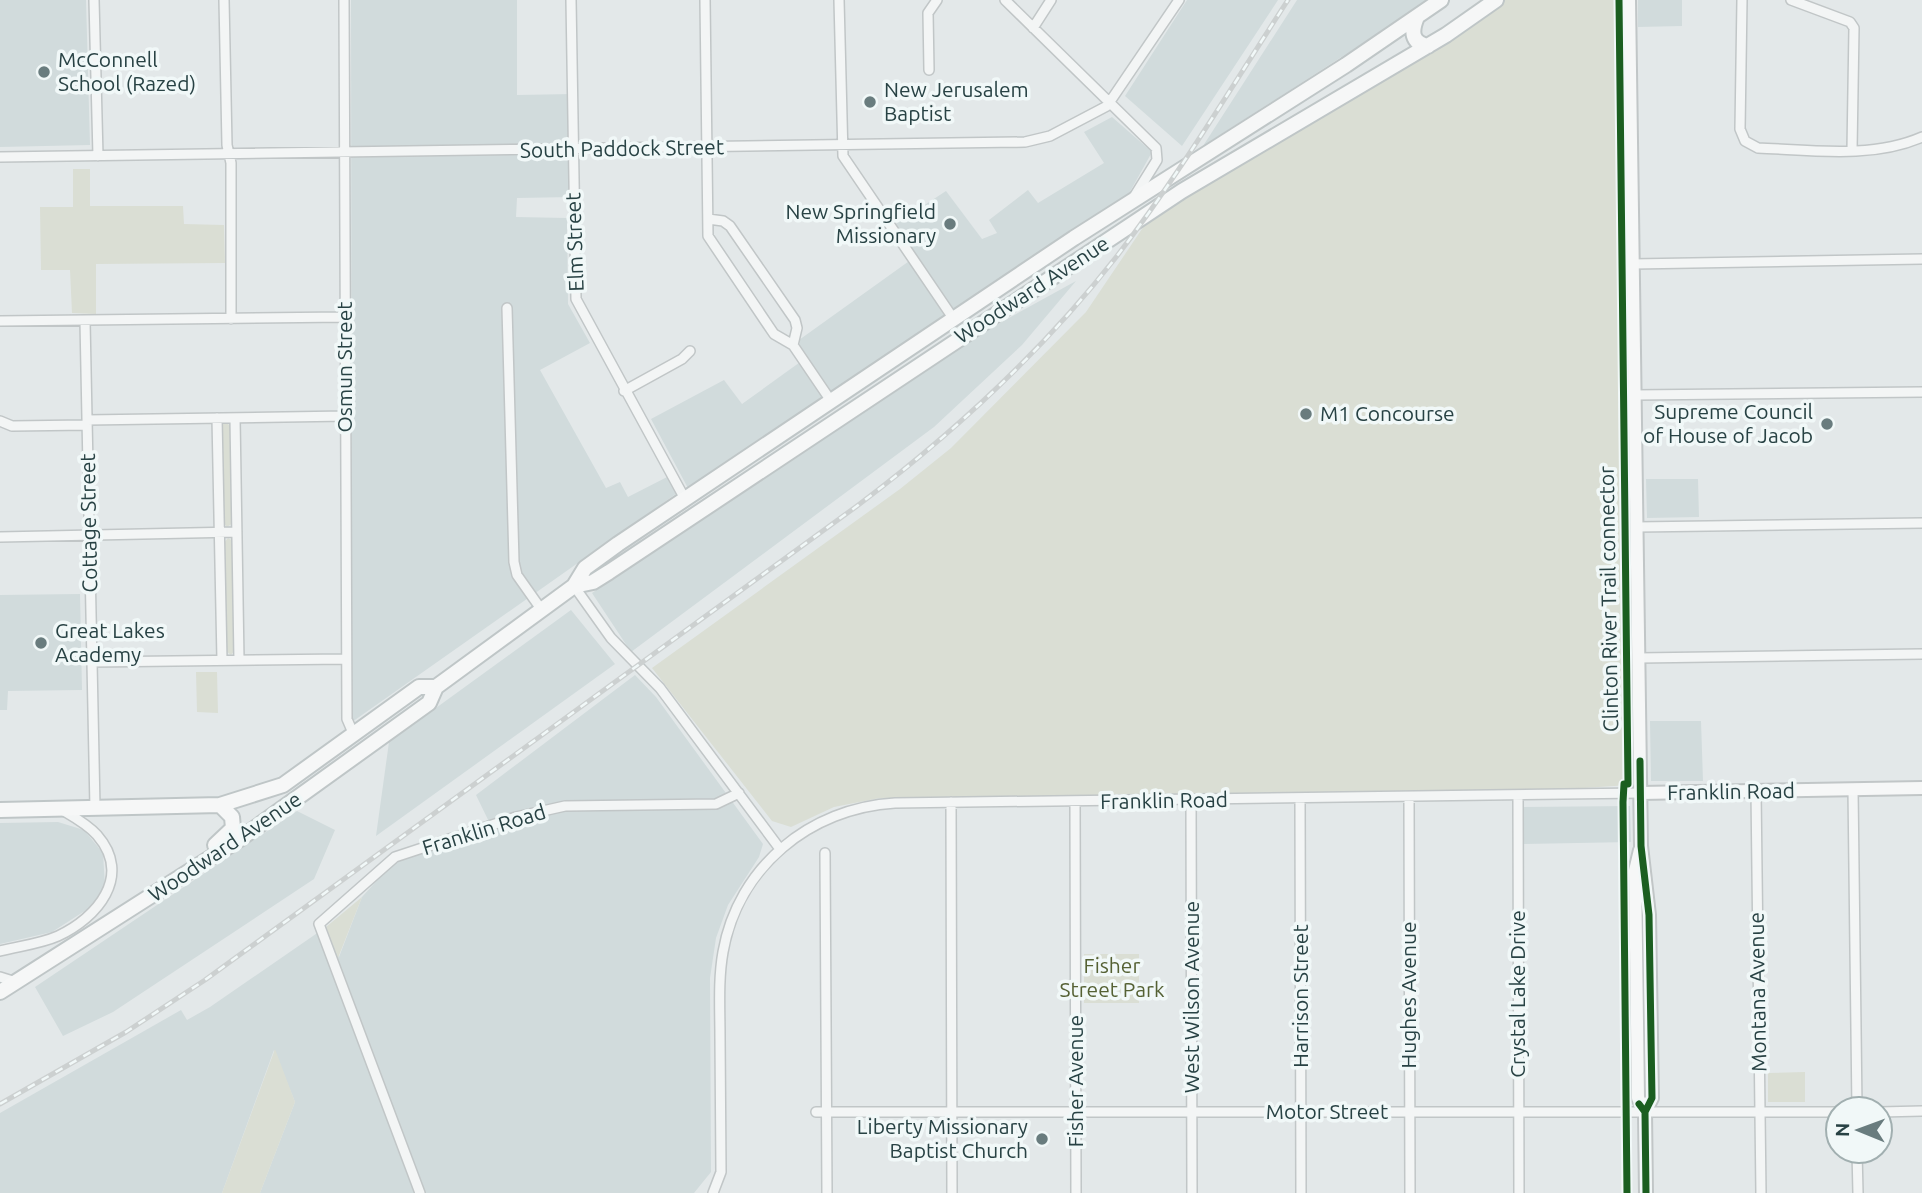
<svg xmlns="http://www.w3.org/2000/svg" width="1922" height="1193" font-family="Ubuntu,sans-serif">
  <rect width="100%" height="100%" fill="#e3e8e9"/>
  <!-- built -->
  <path fill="#d1dbdc" d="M0,0H86L90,145L0,147Z
    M351,0H517V95L573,94V197L517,198L516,217L567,218L568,304L590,343L540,370L606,488L620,482L628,497L671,475L680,491L352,722Z
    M1187,0H1278L1182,146L1125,96Z
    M1297,0H1430L1203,146L1241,87Z
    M1638,0H1682V26L1638,27Z
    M1112,117L1152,152L1127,197L689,490L651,419L724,380L742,404L803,360L799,340L912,259L891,227L946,191L982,239L997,233L989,220L1028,190L1038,203L1104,163L1084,132Z
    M1076,281L1022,345L934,427L631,652L592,593L978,335Z
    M1646,479H1698L1699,517L1647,518Z
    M80,594L82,690L8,691L7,710H0V595Z
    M571,610L615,664L376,836L389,742Z
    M635,675L656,697L763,844L759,857L728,905L716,938L710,978L711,1172L694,1193H260L295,1102L274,1050L222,1193H0V1113L181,1010L187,1020L210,1007L326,927L339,957L362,897L390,866L403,859L493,830L476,795Z
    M1650,721H1701L1703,781H1651Z
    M1630,806L1631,842L1523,844L1522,807Z
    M297,811L335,830L314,879L113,1012L63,1036L35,987Z
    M58,822L84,830L103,853L105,886L94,905L52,932L0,944V823Z"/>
  <!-- green -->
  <path fill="#daded4" d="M1490,0H1621L1631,611L1629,785L1538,791L880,798L834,807L791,827L772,821L652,668L900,489L951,448L1086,312L1146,223Z
    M73,169H90V206H183L184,224L224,225L225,263L96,264V314L72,313L70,270H41L40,207H73Z
    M226,422L231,427L233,523L227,527L223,522L221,426Z
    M228,538L233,541L235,650L231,655L226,651L223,544Z
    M196,672H217L218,713L197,712Z
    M362,897L338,958L326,927Z
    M1084,954H1139V1003H1084Z
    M275,1049L295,1102L260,1193H222Z
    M1805,1072V1102H1768V1073Z"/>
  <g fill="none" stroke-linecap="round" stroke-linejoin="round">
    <!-- street casing -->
    <g stroke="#c1c6c7" stroke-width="12">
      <path id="street" d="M94,0L98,156
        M224,0L227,145L231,163V319
        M344,0L347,719L353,733
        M571,0L576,299L685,499
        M705,0L708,236L774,334L793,345L831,401
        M839,0L843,156L953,318
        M1005,0L1156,148L1157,160L1134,197
        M1742,0L1740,129L1745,141L1758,148C1811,150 1872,159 1922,137
        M1791,0L1850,22L1854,28L1852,150
        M1033,28L1051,0
        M929,70L928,13L937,0
        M0,157L1025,142L1050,136L1107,106L1179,0
        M708,219L723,221L730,226L795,320L797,328L793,345
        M1633,264L1922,259
        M507,308L514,562L517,575L541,609
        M0,321L345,317
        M85,321L95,808
        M624,391L682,359L690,351
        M1635,395L1922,392
        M217,418L222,660
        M235,418L239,660
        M87,420L346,416
        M0,421L12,426L87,425
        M1637,527L1922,523
        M0,537L237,532
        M574,586L611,638L660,688L780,849
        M1639,658L1922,654
        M92,662L346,659
        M1853,789L1857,1109
        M1756,791L1761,1193
        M1518,796L1519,1193
        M1409,798L1410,1193
        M1300,799L1301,1193
        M1191,801L1192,1193
        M951,802L952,1193
        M1075,802L1076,1193
        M825,853L827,1193
        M0,951C19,946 40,944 58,936C97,918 133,876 97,835C87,824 74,817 62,810
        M0,977L16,982
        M816,1112H1838
        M1880,1112L1922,1111
        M1857,1151L1858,1193
        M420,1193L319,924L395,857L516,817L565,806L716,804L739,793
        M713,1193L721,1172C721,1127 720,1082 720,1038C720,1009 718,980 723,952C738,867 810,808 895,803L1641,793"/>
    </g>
    <!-- secondary casing -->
    <g stroke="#c1c6c7" stroke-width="16">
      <path id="secondary" d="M1629,0L1641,846L1649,915L1652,1098L1645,1112
        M1641,793L1922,788
        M1640,850L1635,871L1638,1098L1645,1112L1646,1193"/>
    </g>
    <!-- primary casing -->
    <g stroke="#bfc6c7" stroke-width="18">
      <path id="primary" d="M1417,17C1411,31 1411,43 1428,46
        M574,586L585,568L618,544L1074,238L1346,65L1441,0
        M0,810L220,805L283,785L419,687H436
        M215,845L233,828L232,817L220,805
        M0,992L240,839L429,703L436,687L574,586L593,582L609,572L1182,191L1446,35L1496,0"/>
    </g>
    <!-- street -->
    <use href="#street" stroke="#f3f5f5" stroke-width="9"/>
    <!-- secondary -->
    <use href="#secondary" stroke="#f6f7f7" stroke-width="12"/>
    <!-- primary -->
    <use href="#primary" stroke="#f6f7f7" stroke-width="14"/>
    <!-- rail casing -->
    <g stroke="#ccd0d0" stroke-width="5">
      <path id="rail" d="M0,1104L126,1032L205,980L857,506C954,433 1042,352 1117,256C1179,175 1232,86 1288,0"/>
    </g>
    <!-- rail -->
    <use href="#rail" stroke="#f1f8f8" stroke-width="2.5" stroke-dasharray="8" stroke-linecap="butt"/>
    <!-- cycleway casing -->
    <g stroke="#f1f8f8" stroke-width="11">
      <path id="cycleway" d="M1619,0L1628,784H1624L1623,802L1627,1193
        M1640,761L1641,846L1649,915L1652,1098L1645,1112
        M1639,1104L1645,1112L1646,1193"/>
    </g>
    <!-- cycleway -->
    <use href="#cycleway" stroke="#1b5e20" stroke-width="7"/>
  </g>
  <!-- markers -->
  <g fill="#697c7e" stroke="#f1f8f8" stroke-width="2.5">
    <circle cx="44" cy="72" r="7"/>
    <circle cx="870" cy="102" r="7"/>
    <circle cx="950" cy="224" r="7"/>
    <circle cx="1306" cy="414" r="7"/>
    <circle cx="1827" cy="424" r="7"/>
    <circle cx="41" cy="643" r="7"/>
    <circle cx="1042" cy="1139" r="7"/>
  </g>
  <g text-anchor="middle" stroke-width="7" stroke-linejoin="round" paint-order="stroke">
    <!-- poi labels -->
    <g font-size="21" fill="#284244" stroke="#f1f8f8" text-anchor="start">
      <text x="58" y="67">McConnell<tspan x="58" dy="24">School (Razed)</tspan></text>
      <text x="884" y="97">New Jerusalem<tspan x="884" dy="24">Baptist</tspan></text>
      <text x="936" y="219" text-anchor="end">New Springfield<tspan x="936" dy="24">Missionary</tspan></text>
      <text x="1813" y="419" text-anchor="end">Supreme Council<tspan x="1813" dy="24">of House of Jacob</tspan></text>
      <text x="1320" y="421">M1 Concourse</text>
      <text x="55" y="638">Great Lakes<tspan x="55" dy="24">Academy</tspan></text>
      <text x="1028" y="1134" text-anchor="end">Liberty Missionary<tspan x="1028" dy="24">Baptist Church</tspan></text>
    </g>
    <!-- street labels -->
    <g font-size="21" fill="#284244" stroke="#f1f8f8">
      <text transform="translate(622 149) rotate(-1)" y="7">South Paddock Street</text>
      <text transform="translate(575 242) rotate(-92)" y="7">Elm Street</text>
      <text transform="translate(1032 290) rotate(-33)" y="7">Woodward Avenue</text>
      <text transform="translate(345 367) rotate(-90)" y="7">Osmun Street</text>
      <text transform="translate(89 523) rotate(-91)" y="7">Cottage Street</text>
      <text transform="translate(1609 599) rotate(-91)" y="7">Clinton River Trail connector</text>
      <text transform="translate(1731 792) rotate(-1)" y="7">Franklin Road</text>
      <text transform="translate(1164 801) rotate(-1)" y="7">Franklin Road</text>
      <text transform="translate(484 830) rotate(-17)" y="7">Franklin Road</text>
      <text transform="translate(225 847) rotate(-34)" y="7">Woodward Avenue</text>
      <text transform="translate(1758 992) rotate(-91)" y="7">Montana Avenue</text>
      <text transform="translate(1518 994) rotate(-90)" y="7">Crystal Lake Drive</text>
      <text transform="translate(1409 995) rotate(-90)" y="7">Hughes Avenue</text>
      <text transform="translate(1301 996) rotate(-90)" y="7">Harrison Street</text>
      <text transform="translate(1192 997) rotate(-90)" y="7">West Wilson Avenue</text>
      <text transform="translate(1076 1081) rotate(-90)" y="7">Fisher Avenue</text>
      <text x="1327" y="1119">Motor Street</text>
    </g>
    <!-- park labels -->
    <g font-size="21" fill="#556134" stroke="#f1f8f8">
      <text x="1112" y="973">Fisher<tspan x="1112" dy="24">Street Park</tspan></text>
    </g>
  </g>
  <!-- north arrow -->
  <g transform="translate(1859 1130) rotate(271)"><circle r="33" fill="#f1f8f8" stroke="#a1afb0" stroke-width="2"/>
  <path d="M0-5L12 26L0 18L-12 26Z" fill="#697c7e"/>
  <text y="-10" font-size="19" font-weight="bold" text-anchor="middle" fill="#284244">N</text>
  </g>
</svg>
